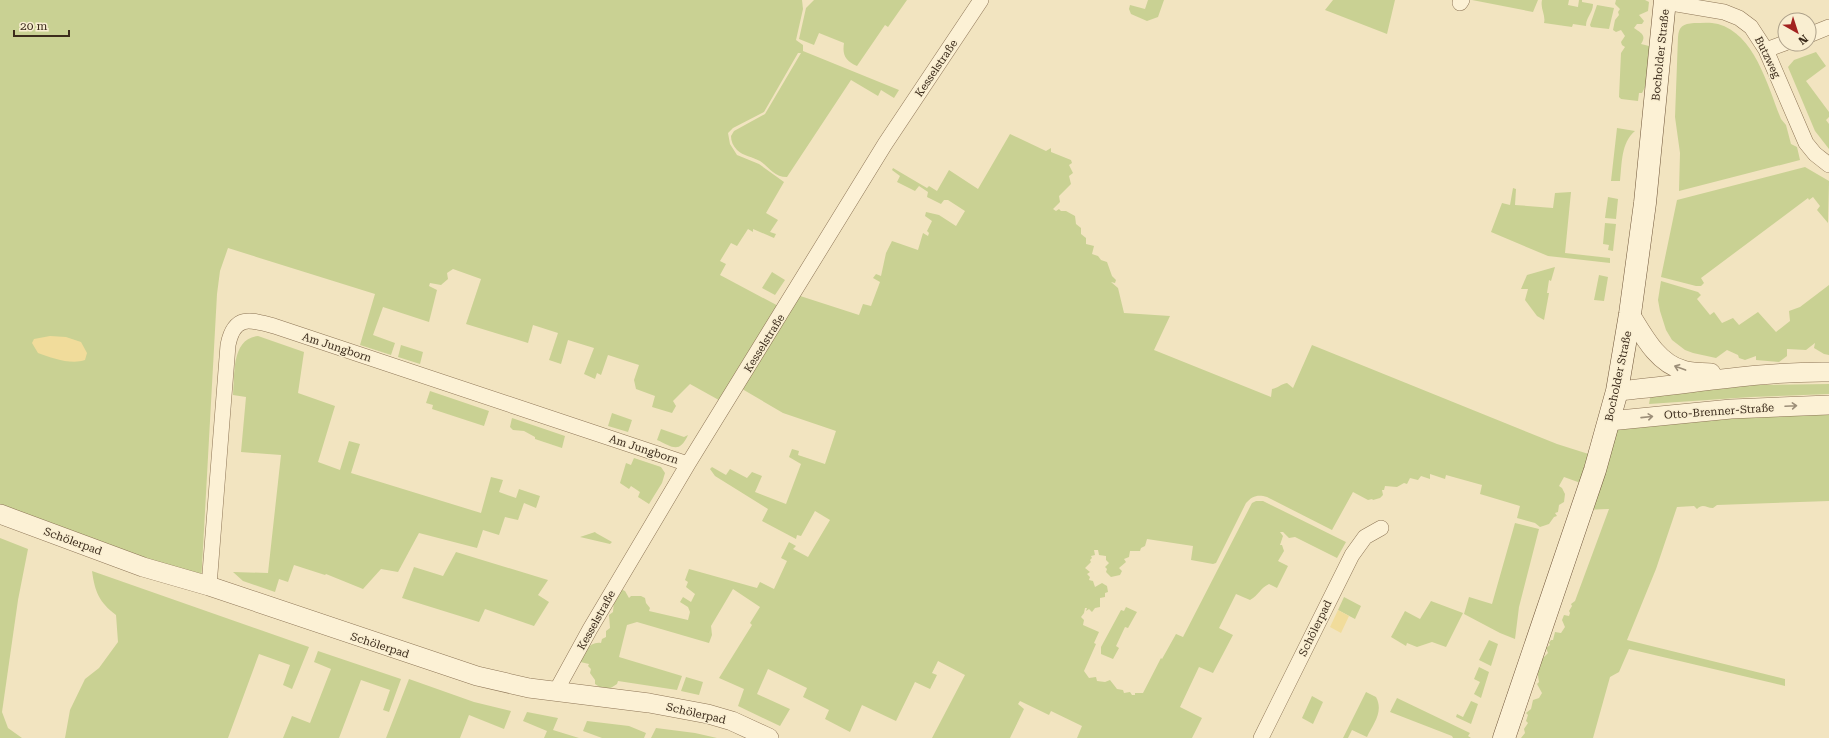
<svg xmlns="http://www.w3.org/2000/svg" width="1829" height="738" font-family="'Roboto Serif',serif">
  <rect width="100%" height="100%" fill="#f2e4c0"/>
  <!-- green -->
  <path fill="#c9d193" d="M0,0H802L803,9L796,40L803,45V51L899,90L894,98L881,90L878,96L851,80L787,177C774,177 769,167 760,161C753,157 743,156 737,150C733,146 731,141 731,136L734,131L765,114L801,53H798L764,112L733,128L728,133L730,144L737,155L759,164L784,182L766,213L778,220L770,232L776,234L774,238L753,229V232L748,229L737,246L731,243L720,261L726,264L720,275L784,309L794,294L859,315L863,304L871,306L880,282L873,278L876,274L881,276L886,253L892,241L918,250L923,233L928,236L929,233L927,231L932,221L925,216L926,212L939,215L956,226L965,211L948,200H944L941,204L927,197L928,192L919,186L915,191L897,182L900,176L892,170L893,168L927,188L929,186L937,191L949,170L978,189L1010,134L1046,151L1051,148V152L1071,160L1072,163L1069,165L1073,173L1069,176L1071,184L1059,196L1060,202L1053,209L1056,211L1059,209L1061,211H1066L1075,216L1076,224L1081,228V234L1086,238V244L1094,246L1092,254L1098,256L1101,260L1107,262L1112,276L1116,280L1115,283L1111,282L1118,288L1124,313L1170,316L1154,350L1271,397L1272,389C1278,388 1281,384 1287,383L1293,388L1312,345L1557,444L1598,457L1609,421L1829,405V501L1717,505L1713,508C1706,508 1703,503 1697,509L1694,506L1677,507L1656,569L1627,640L1785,679V686L1629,649L1619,672L1610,677L1593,738H1521L1525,733L1524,729L1528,723L1526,721L1528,715L1526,713L1531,709L1533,700L1539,698L1542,693L1537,684L1539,682L1537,669L1541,666L1539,662L1548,653L1546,648L1550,645L1549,643L1551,640H1553L1555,632L1561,633L1565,627L1562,620L1564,615L1569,616L1570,613L1569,611L1572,606L1571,604L1575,601L1609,509L1581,510L1589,486L1564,477L1559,486L1562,488L1565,494L1564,502L1559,505L1558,512L1555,513L1557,516L1554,517L1549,524L1540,527L1535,523L1517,518L1520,506L1480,494L1482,485L1446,475L1445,479L1430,474V479L1421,476L1418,480L1410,478L1407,484L1404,483L1397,487L1385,486L1384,490H1382L1383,495L1380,498L1373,500L1372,499L1368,500L1353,492L1332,530L1267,497C1258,494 1252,496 1246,503L1216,563L1213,564L1191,560L1193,546L1147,539L1145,546L1141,548L1140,551H1130L1129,557L1124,559L1126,562L1119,568L1122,571L1120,575L1111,577L1106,572L1107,569L1105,567L1109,563L1106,560V556L1099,555L1098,550H1094L1095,555L1091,556L1092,558L1090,560L1091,562L1085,568L1090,572L1087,574L1090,577L1089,580L1093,581L1095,587L1102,583L1107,586L1108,592L1105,593V597L1100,598V607L1095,608L1092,612L1089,609L1086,611L1087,608H1085L1084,613L1081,617L1084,620L1083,625L1099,632L1094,643L1096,644L1084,671L1089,678L1096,677L1097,681L1105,682L1110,680L1117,689L1123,690L1124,693L1130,692L1132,695H1135V693H1143L1161,658L1162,659L1176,634L1183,637L1252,503L1256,501H1263L1346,542L1337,558L1295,537L1289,538L1283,532H1280L1283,536L1280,545H1282L1284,551L1278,561L1288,566L1277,588L1269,584C1260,588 1259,595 1250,600L1236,594L1219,628L1233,635L1213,673L1199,667L1180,707L1202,718L1192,738H1077L1082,726L1051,711L1049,715L1020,701L1018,704L1024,709L1010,738H932L965,675L938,661L932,673L937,675L930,689L915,682L896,721L862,705L850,732L825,719L829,710L803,697L807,688L768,669L757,694L790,709L780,726L738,706L744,689L719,678L752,625L750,623L760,607L733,589L711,626L712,635L709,643L637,622L627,625L619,657L682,676L677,690L618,681L617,684L606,691L595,684V680L590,673L591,669L588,666L589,664L576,661C583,653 590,641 601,643L602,639L606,637V631L610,628L609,615L613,612L614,599L618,588L625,591L629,598L631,596H641L645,598L646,603L650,608L649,611L688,620L690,612L688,607L680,602L683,597L691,602L695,594L686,587L688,582L685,580L689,569L757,588L760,582L774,589L787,561L781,558L789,542L796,546L793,549L808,557L830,520L815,511L801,536L797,535L796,539L762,521L768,509L715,476L710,469L712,467L726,475L730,469L747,478L752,472L762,476L755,492L786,504L801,464L789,457L792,449L799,451L798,455L825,464L836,431L783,413L737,386L726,404L690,384L673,401L676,406L672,413L652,407L655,396L636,389L634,380L639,365L608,355L601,375L597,373L595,379L584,374L594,348L568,340L561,364L549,360L558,333L533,325L528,343L466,324L481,279L453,269L447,273L448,279L441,285L430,283L429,286L437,290L429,322L383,307L373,335L395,343L391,355L360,345L375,294L228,248L220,271L217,294L201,584L0,513Z
    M814,0H907L888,27L885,25L857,66C846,61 842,56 844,43L819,33L814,45L799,39L806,8Z
    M1148,0H1164L1158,17L1147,21L1131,14L1129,9L1130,5L1145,9Z
    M1333,0H1395L1387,34L1325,10Z
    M1472,0H1538L1533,12Z
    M1542,0H1569L1568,5L1578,7L1579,0H1582V2L1593,4C1593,13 1586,17 1586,26L1573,24L1572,27L1544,23C1546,15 1540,9 1542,0Z
    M1616,0H1645L1649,2L1648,11L1639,15L1644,21L1642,24H1637L1634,28C1641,33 1647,35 1641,44L1649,46V50H1652L1648,74H1646L1647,83L1642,93H1639L1638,101L1621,99L1619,97L1621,53L1625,47L1622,45L1621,42L1625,36L1621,30L1616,32L1613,30L1615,20L1619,15L1618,12L1620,9L1615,4Z
    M1597,5L1614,8L1609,29L1591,27L1590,25Z
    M1694,23C1702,23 1710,22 1718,24C1755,34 1768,87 1781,119L1786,125L1791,144L1797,147L1800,160L1679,191L1680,153L1675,117L1678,37C1679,26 1683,24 1694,23Z
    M1816,52L1826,66L1806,81L1829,112V117L1826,120L1829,124V149L1815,131L1788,67L1794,60Z
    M1617,128L1635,131C1621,143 1622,163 1620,181H1611Z
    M1805,167L1829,181L1828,223L1817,210L1820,206L1813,197L1809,200L1808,198L1701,278L1704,283L1701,286H1696L1661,277L1677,200Z
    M1513,188L1516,189L1515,205L1553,208L1555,193L1571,192L1565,253L1610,258V263L1548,256L1491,232L1502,203L1510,205Z
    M1608,197L1618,199L1616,219L1605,218Z
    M1605,223L1616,224L1613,251L1608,250L1609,245L1603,244Z
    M1555,267L1551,281L1549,280L1547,293H1549L1544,320L1537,316L1525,300L1528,289H1521L1527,275Z
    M772,272L785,280L775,295L762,288Z
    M1599,275L1608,277L1604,301L1594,300Z
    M1661,281L1698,292L1701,295L1697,299L1710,315L1714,312L1722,323L1733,318L1739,325L1758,312L1776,332L1790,321L1789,311L1800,307L1829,285V355L1824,354L1814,348L1815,343L1806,350L1787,349V356L1779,362L1756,360V356L1745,360L1739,358L1738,355L1727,350L1716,358L1693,353L1685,350L1672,340L1666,330L1660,311L1658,300Z
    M258,336L304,352L298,393L335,406L318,462L340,470L349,441L360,444L351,473L481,513L491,477L503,480L499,492L516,498L519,489L540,496L536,508L524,503L518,520L505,517L499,535L483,530L477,548L419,533L398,572L381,569L363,589L326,574L325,575L294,565L288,582L279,579L275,592L243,581L233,572L268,573L281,455L241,452L246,397L233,395C235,374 231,339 258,336Z
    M401,345L423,352L420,364L398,357Z
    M1829,384V394L1751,397L1649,404L1651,393L1755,385Z
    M430,391L489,411L484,426L432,409L433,405L426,403Z
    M612,413L632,420L628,432L608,426Z
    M512,418L565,436L562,448L535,439V437L524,431L513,430L510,427Z
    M661,429L684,437L688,435C679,454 673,447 657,440Z
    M634,458L661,467L665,473L662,483L649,504L638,497L640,492L631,486L629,489L620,483L626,463L631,465Z
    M1515,523L1539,529L1519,607L1515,639L1500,633L1464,614L1469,597L1492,604Z
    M595,532L596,533L612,542L610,544L580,537Z
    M0,538L28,549L18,600L2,712L8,728L22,738H0Z
    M456,552L548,580L538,595L549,602L534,626L485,609L479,622L402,598L414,567L443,576Z
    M92,571L309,647L292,689L283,685L290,665L259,654L228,738H65L70,710L85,679L99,668L118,642L116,615C99,602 95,592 92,571Z
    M1344,597L1361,606L1355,619L1338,610Z
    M1431,601L1463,613L1446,647L1432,642L1417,647L1407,643L1406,646L1391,637L1405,611L1420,619Z
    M1126,607L1137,612L1128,628L1125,627L1116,646L1119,648L1113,659L1101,654V647L1121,610L1124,611Z
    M1489,640L1498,644L1491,666L1479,660Z
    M318,651L401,679L389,712L383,710L390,690L361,680L339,738H283L292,716L310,723L331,669L314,662Z
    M1479,667L1489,672L1481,698L1474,694L1480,682L1474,679Z
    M686,677L703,682L699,695L681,691Z
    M409,679L474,702L511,711L504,729L469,715L460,738H386Z
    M1366,692L1376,697C1384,712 1373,724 1367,737L1352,730L1348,738H1343Z
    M1312,696L1323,702L1313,724L1302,718Z
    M1397,698L1470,733L1468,736L1471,738H1453L1452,736L1390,712Z
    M1471,701L1478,704L1471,724L1456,717L1457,714L1463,717Z
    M527,712L558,718L553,730L579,738H544L547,731L523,721Z
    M587,721L629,726L646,733L644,738H602L583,731Z
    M656,728L695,733L717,738H651Z"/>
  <!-- sand -->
  <path fill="#f1dc9b" d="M50,336L66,337L81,342L87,353L85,360C71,365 52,358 38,353L32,343L34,339Z
    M1338,610L1349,616L1341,633L1330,627Z"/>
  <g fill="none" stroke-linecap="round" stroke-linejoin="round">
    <!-- minor casing -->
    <g stroke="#8d7556" stroke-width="16">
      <path id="minor" d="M1665,2L1724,12L1739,18L1751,27L1766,50L1806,143L1815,154L1829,165
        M1460,3L1462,0
        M1809,35L1829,27
        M1766,50L1785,43
        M209,586L228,345C234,315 249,319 274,326L688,464
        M556,691L590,629L688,464L885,144L981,0
        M1261,738L1352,555L1365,537L1381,528"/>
    </g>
    <!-- tertiary casing -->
    <g stroke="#8d7556" stroke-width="20">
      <path id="tertiary" d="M1630,314C1643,335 1657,363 1683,370C1692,373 1701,372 1711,373
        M1617,391C1688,385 1757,371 1829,372
        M1609,421L1731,409L1829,405
        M0,514L143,567L209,586L477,676L529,688L649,703L708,714L732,721L769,738"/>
    </g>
    <!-- secondary casing -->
    <g stroke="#6f5539" stroke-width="23">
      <path id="secondary" d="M1504,738L1595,470L1617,391L1630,314L1645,203L1665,0"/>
    </g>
    <!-- minor -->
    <use href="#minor" stroke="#fcf1d5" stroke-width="15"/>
    <!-- tertiary -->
    <use href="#tertiary" stroke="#fcf1d5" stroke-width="19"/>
    <!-- secondary -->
    <use href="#secondary" stroke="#fcf1d5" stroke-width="22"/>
  </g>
  <!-- one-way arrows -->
  <defs><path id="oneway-shaft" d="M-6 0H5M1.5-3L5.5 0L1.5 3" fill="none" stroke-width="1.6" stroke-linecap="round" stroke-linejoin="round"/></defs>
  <g stroke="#9c8e78">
    <use href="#oneway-shaft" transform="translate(1680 368) rotate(-160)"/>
    <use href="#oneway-shaft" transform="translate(1791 406) rotate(-3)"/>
    <use href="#oneway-shaft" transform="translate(1647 417) rotate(-6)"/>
  </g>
  <g text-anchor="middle" stroke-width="3" stroke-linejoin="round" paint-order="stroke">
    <!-- street labels -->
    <g font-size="11" fill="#3c2c1c" stroke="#f9eed1">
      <text transform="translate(1660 55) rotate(-84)" y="4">Bocholder Straße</text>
      <text transform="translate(1768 57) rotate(64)" y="4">Butzweg</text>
      <text transform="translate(936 68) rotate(-56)" y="4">Kesselstraße</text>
      <text transform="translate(764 343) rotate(-58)" y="4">Kesselstraße</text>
      <text transform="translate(337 347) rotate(18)" y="4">Am Jungborn</text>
      <text transform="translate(1618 376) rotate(-78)" y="4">Bocholder Straße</text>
      <text transform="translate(1719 411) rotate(-4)" y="4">Otto-Brenner-Straße</text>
      <text transform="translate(644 449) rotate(18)" y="4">Am Jungborn</text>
      <text transform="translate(73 541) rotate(20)" y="4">Schölerpad</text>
      <text transform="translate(596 620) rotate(-61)" y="4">Kesselstraße</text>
      <text transform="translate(1315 628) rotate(-64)" y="4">Schölerpad</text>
      <text transform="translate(380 645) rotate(18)" y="4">Schölerpad</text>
      <text transform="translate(696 713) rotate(13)" y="4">Schölerpad</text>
    </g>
  </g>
  <!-- north arrow -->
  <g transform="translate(1797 32) rotate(141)"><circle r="19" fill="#f9eed1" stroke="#ada089"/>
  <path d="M0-3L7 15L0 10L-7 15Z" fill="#a22220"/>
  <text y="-6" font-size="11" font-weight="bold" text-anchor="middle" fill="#3c2c1c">N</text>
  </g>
  <!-- scale -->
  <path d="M14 30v6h55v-6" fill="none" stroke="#3c2c1c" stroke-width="2"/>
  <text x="20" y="30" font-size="12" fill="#3c2c1c" stroke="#f9eed1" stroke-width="3" paint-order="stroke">20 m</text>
</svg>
